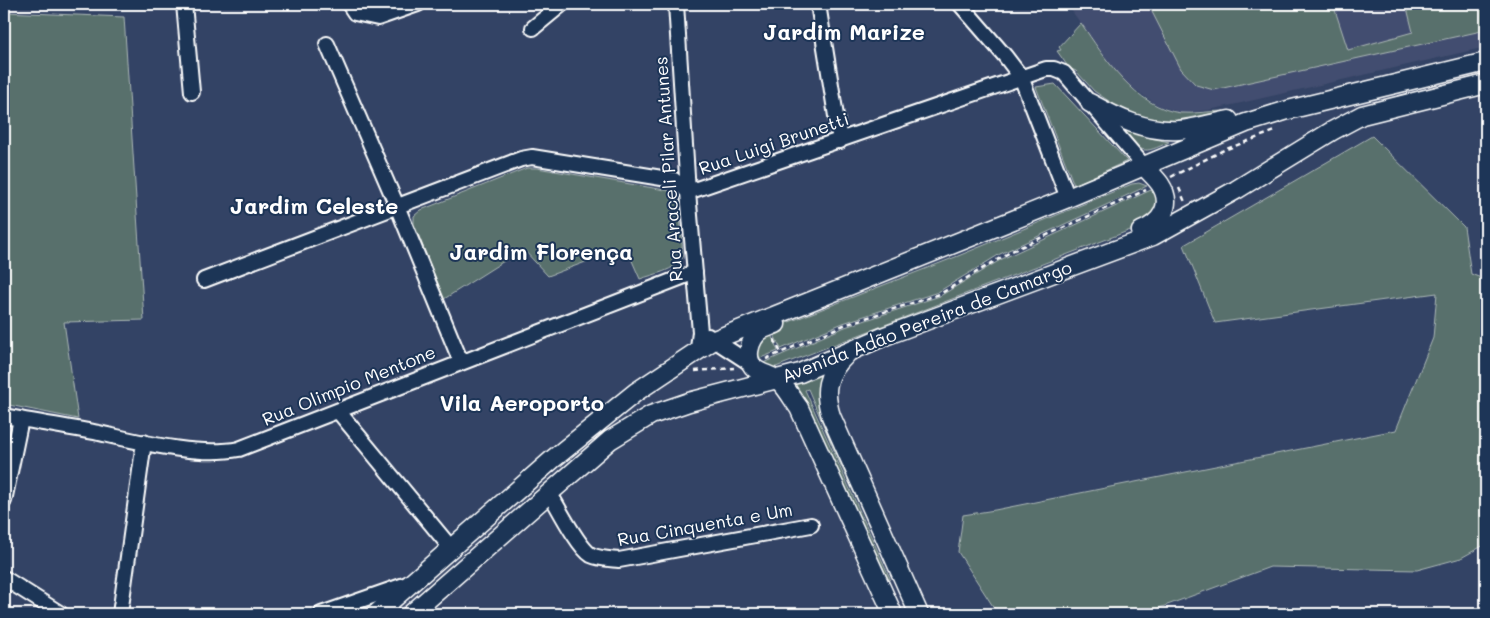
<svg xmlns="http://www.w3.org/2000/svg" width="1490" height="618" font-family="Mali,sans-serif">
  <rect width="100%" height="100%" fill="#334365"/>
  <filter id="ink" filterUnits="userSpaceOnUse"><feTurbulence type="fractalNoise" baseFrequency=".02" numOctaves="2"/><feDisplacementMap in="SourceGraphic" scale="10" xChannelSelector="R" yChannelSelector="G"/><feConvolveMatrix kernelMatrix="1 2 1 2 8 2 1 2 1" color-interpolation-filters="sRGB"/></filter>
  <g filter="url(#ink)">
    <!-- built -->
    <path fill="#434d6f" d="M1067,4H1486V47L1241,103L1209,110L1181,113L1157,105L1123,81L1108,62Z"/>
    <!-- green -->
    <path fill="#59706c" stroke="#acb8b6" d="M1148,4H1333L1348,50L1413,32L1406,4H1486V30L1214,90L1196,85L1181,69Z
      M4,12L124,17L144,320L64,322L78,419L4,404Z
      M1081,23C1104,57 1136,108 1181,113C1195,114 1210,111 1224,111L1173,121L1155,120L1137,116L1122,110L1094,91L1076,71L1069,68L1057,51L1061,50L1059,47Z
      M1055,84L1127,161L1074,185L1036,87Z
      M1124,130L1136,135L1169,142C1142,155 1142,153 1122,131Z
      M1372,136L1464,227L1471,274L1486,280V544L1461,558L1417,570L1270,567L1143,614H998L958,552L963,515L995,510L1396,430L1433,338L1437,293L1215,323L1184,245Z
      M527,168H537L671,191L677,196L679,201L683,257C675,271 654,274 640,279L626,247L548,276L523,249L444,299L414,224V216L421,210Z
      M1139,183L1147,186L1000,254L938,292L843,323L781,349L771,329L958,256L1132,184Z
      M1151,190L1156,196L1159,204L1146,224L776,367H767L763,363L845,327L940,296L1002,259Z
      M769,330L778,351L758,359L755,344Z
      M822,371L818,400L821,414L893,576L837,457L808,389L805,390L890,578L889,580L796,386L795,383Z"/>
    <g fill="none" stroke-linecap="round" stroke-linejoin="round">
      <!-- minor casing -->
      <g stroke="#fff" stroke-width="18">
        <path id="minor" d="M184,4L192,92
          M349,4L355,13L378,18L418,4
          M676,4L688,192L700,332L698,348L693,355
          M818,4L840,141
          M960,4L1005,56L1021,77L1068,198
          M533,28L562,4
          M327,44L397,206L461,362
          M688,192L1046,69H1054L1064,73L1144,166
          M204,280L521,159L532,157L674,180L688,192
          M708,336L751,364
          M338,411L451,548
          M4,416C35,422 67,427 99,433C140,442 198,457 239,449L695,272
          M549,492C558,507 578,547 591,555C600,559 610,559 619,560L811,525
          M4,501L21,419
          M4,578L61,614
          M120,614L144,442
          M321,614L407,584"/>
      </g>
      <!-- major casing -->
      <g stroke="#fff" stroke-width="21">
        <path id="major" d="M1090,103C1117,118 1146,132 1179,130C1196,129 1212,123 1229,120
          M1141,231C1161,223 1174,205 1160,184C1156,178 1149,172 1144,166
          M776,324C771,326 765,328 761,330C749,339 743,361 757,370C765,375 774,376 781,383C788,390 793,400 799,408L893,614
          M846,355C826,374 823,391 831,416L919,614
          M376,614L553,459L636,392L714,340L1068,198L1246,123L1288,110L1486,62
          M411,614L610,440L651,415L689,402L800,373L885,336L1153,236L1236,190L1332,131L1362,115L1486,84"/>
      </g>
      <!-- path -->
      <path stroke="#fff" stroke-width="2.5" stroke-dasharray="5 4" stroke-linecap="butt" d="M1171,177L1224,150L1275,131
        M1179,188L1185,202
        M774,339L781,353
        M766,359L844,325L940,294L1012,251L1146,190
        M695,371L734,368"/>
      <!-- minor -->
      <use href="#minor" stroke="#1d3557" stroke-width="14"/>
      <!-- major -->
      <use href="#major" stroke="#1d3557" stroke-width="18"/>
    </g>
  </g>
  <g text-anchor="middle" stroke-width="4" stroke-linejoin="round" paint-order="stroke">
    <!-- street labels -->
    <g font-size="18" fill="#fff" stroke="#1d3557">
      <text transform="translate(774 144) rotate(-19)" y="6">Rua Luigi Brunetti</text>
      <text transform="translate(669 169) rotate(-94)" y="6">Rua Araceli Pilar Antunes</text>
      <text transform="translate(927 322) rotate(-21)" y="6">Avenida Adão Pereira de Camargo</text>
      <text transform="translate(349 386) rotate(-22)" y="6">Rua Olimpio Mentone</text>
      <text transform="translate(705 525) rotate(-10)" y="6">Rua Cinquenta e Um</text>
    </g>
    <!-- district labels -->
    <g font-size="22" font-weight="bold" fill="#fff" stroke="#1d3557">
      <text x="844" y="40">Jardim Marize</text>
      <text x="314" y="214">Jardim Celeste</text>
      <text x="541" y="260">Jardim Florença</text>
      <text x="522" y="411">Vila Aeroporto</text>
    </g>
  </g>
  <!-- margin -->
  <rect width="1490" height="618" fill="none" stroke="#1d3557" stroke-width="20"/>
  <rect x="10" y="10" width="1470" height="598" fill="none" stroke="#fff" stroke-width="2" filter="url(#ink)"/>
</svg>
